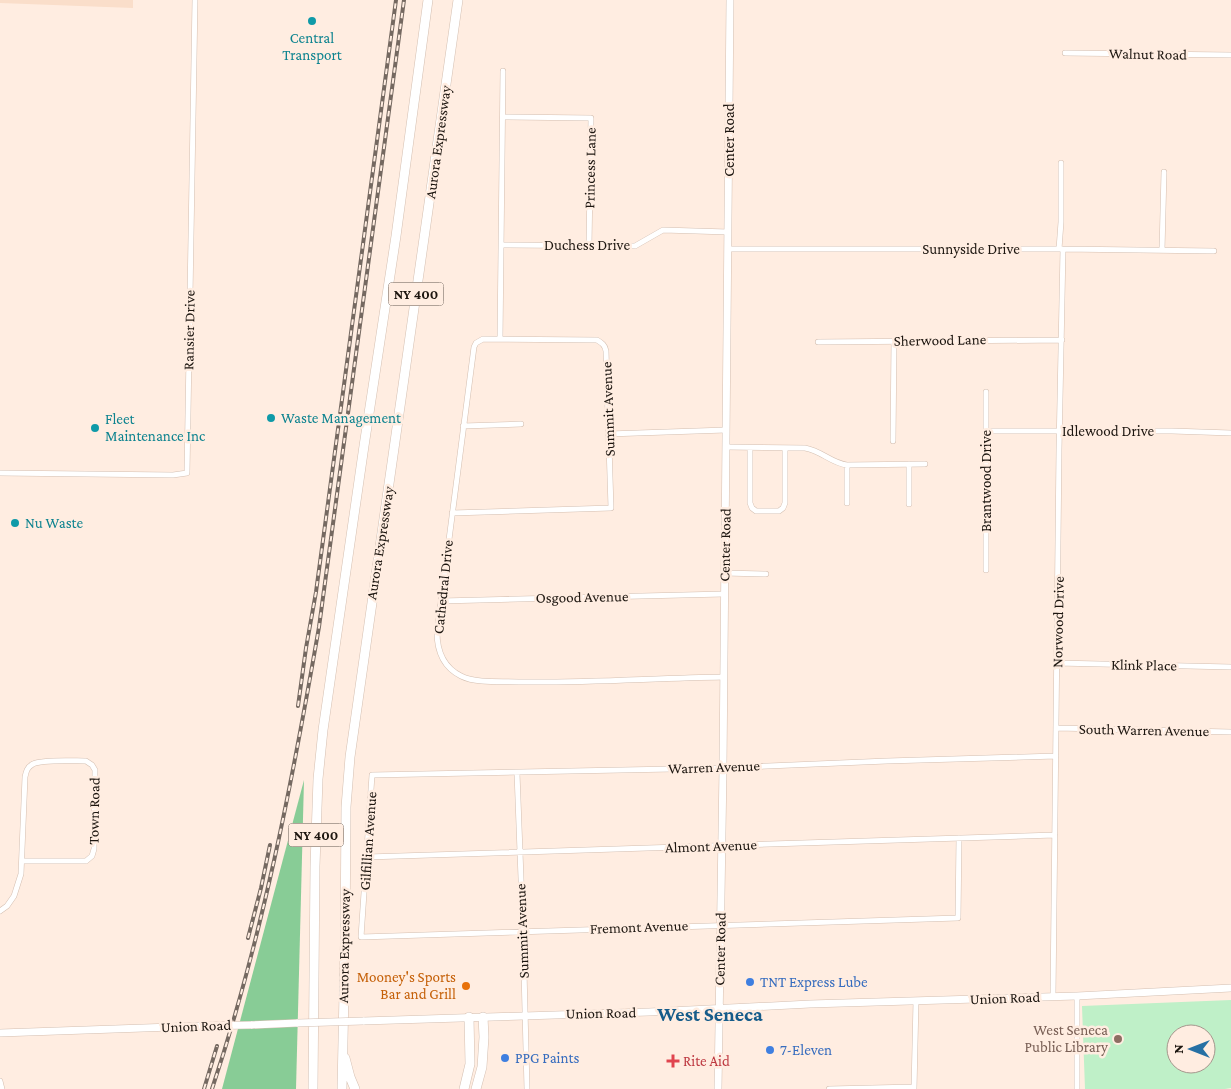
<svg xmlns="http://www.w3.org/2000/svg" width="1231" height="1089" font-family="'Crimson Pro',serif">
  <rect width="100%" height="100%" fill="#ffede1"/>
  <!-- built -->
  <path fill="#fadeca" d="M0,0H133V8L0,3Z"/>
  <!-- green -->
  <path fill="#bff0c8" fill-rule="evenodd" d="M1231,1000V1088L1225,1089H1085L1082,1006ZM1176,1034H1206V1064H1176Z"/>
  <!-- forest -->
  <path fill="#88cc96" d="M304,780L296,1089H222Z"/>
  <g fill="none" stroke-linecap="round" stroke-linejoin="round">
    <!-- minor casing -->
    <g stroke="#d4bfb1" stroke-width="6">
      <path id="minor" d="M1065,53L1231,55
        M503,117L591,118L589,246
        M501,245L635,246L663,230L728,232
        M728,249H1063L1214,251
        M1059,249L1061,222V163
        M1162,250L1164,172
        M500,339L503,71
        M818,342L1062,340
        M463,426L521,424
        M986,431H1172L1231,433
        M608,434L726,430
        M893,441L894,341
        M726,447L805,448C822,451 831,463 847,465L925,464
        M750,448V503L752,508L756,511H779L783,508L785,503V448
        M909,464V504
        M847,465V503
        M0,473L173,475L187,473L195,0
        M452,513L611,508L606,351C605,345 602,343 597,340L483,339L476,343L474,347L437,632C437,650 443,667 461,676C477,684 503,681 521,682C589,683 656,678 724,677
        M986,570V392
        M724,573L766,574
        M441,601L724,594
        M1057,663L1231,667
        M1057,728L1231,732
        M517,773L523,931L527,1089
        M959,838L958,918L361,937L372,775L723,768L887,761L1056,756
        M367,857L1055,835
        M0,911L7,906L14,896L21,874L25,777C26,772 27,767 33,764C42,759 74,761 86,761L92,765L95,770L94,849L92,856L86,861H22
        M1053,996L1059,450L1063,249
        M0,1081L2,1089
        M829,1089L914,1087
        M914,1089L916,1001
        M1077,1089V996"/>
    </g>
    <!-- secondary casing -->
    <g stroke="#d4bfb1" stroke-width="8">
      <path id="secondary" d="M363,1021L649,1012L810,1004L1077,996L1231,988
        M251,1025L298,1023
        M0,1033L201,1026
        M718,1089L723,768L730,0"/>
    </g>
    <!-- motorway casing -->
    <g stroke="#d4bfb1" stroke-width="10">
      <path id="motorway" d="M345,1058L350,1077L355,1089
        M313,1089L315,866L318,779L323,730L364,446L396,236L428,0
        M342,1089L345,945L346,807L350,757L458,0
        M464,1089L470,1064L469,1017
        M476,1089L482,1067L484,1037L483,1017"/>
    </g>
    <!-- minor -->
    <use href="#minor" stroke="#fff" stroke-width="5"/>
    <!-- secondary -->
    <use href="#secondary" stroke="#fff" stroke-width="7"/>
    <!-- motorway -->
    <use href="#motorway" stroke="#fff" stroke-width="9"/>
    <!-- rail casing -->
    <g stroke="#756961" stroke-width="4">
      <path id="rail" d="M298,706L306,648L316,592L396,0
        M248,938L261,888L270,845
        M204,1089L217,1046
        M212,1089C262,939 292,783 319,627L404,0"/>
    </g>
    <!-- rail -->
    <use href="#rail" stroke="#ffede1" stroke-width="2" stroke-dasharray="5.5" stroke-linecap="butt"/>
    <!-- secondary-bridge casing -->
    <g stroke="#d4bfb1" stroke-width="8" stroke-linecap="butt">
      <path id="secondary-bridge" d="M298,1023L363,1021
        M201,1026L251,1025"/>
    </g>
    <!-- secondary-bridge -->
    <use href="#secondary-bridge" stroke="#fff" stroke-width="7"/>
  </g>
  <!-- markers -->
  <g fill="#0f9aa8" stroke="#ffede1" stroke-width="2">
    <circle cx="312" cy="21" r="5"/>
    <circle cx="271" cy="418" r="5"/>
    <circle cx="95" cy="428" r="5"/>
    <circle cx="15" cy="523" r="5"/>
  </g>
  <g fill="#3f7fe0" stroke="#ffede1" stroke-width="2">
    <circle cx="750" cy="982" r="5"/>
    <circle cx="770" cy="1050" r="5"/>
    <circle cx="505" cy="1058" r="5"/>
  </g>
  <circle fill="#e8710a" stroke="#ffede1" stroke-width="2" cx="466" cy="986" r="5"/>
  <circle fill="#8d6e63" stroke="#ffede1" stroke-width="2" cx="1118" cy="1039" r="5"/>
  <path fill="#e0444e" stroke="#ffede1" stroke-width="2" d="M670.5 1053.5h5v5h5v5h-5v5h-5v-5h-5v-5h5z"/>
  <g text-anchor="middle" stroke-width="5" stroke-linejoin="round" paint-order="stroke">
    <!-- shield labels -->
    <g fill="#ffede1" stroke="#61564f" stroke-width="1">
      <rect x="388.5" y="282.5" width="55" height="23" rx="4"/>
      <rect x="288.5" y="823.5" width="55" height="23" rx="4"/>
    </g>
    <g font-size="14" font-weight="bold" fill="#1d1610">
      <text x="416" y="299">NY 400</text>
      <text x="316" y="840">NY 400</text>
    </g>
    <!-- culture labels -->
    <g font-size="15" fill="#0d838f" stroke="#ffede1" text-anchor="start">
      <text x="312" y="43" text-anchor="middle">Central<tspan x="312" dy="17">Transport</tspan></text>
      <text x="281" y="423">Waste Management</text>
      <text x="105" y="424">Fleet<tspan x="105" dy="17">Maintenance Inc</tspan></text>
      <text x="25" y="528">Nu Waste</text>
    </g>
    <!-- street labels -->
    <g font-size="15" fill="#1d1610" stroke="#ffede1">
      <text transform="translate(1148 54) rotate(1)" y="5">Walnut Road</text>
      <text transform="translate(729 140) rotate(-90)" y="5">Center Road</text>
      <text transform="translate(438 142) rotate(-82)" y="5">Aurora Expressway</text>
      <text transform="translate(590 168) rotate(-89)" y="5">Princess Lane</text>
      <text x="587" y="250">Duchess Drive</text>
      <text x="971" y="254">Sunnyside Drive</text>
      <text transform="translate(189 330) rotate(-89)" y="5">Ransier Drive</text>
      <text transform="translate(940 340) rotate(-1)" y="5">Sherwood Lane</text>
      <text transform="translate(608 409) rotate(-92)" y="5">Summit Avenue</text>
      <text x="1108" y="436">Idlewood Drive</text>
      <text transform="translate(986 481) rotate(-90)" y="5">Brantwood Drive</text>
      <text transform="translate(380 543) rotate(-81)" y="5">Aurora Expressway</text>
      <text transform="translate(725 545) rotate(-89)" y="5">Center Road</text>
      <text transform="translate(443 587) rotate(-84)" y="5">Cathedral Drive</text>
      <text transform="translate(582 597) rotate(-1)" y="5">Osgood Avenue</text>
      <text transform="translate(1058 622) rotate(-89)" y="5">Norwood Drive</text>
      <text transform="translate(1144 665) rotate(1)" y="5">Klink Place</text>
      <text transform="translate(1144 730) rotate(1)" y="5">South Warren Avenue</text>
      <text transform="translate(714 767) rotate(-2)" y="5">Warren Avenue</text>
      <text transform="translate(94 811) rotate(-89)" y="5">Town Road</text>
      <text transform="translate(368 841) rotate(-86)" y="5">Gilfillian Avenue</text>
      <text transform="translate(711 846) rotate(-2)" y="5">Almont Avenue</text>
      <text transform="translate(639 927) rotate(-2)" y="5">Fremont Avenue</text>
      <text transform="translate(522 931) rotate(-92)" y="5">Summit Avenue</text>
      <text transform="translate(344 946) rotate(-89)" y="5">Aurora Expressway</text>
      <text transform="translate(720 949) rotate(-89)" y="5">Center Road</text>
      <text transform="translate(1005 998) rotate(-2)" y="5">Union Road</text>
      <text transform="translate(601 1013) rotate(-1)" y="5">Union Road</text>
      <text transform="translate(196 1026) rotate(-2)" y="5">Union Road</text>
    </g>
    <!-- food labels -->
    <g font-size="15" fill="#c56008" stroke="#ffede1" text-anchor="end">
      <text x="456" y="982">Mooney's Sports<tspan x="456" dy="17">Bar and Grill</tspan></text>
    </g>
    <!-- shop labels -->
    <g font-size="15" fill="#366cbe" stroke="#ffede1" text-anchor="start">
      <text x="760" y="987">TNT Express Lube</text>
      <text x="780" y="1055">7-Eleven</text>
      <text x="515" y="1063">PPG Paints</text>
    </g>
    <!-- education labels -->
    <g font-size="15" fill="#785e54" stroke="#ffede1" text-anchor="end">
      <text x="1108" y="1035">West Seneca<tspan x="1108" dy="17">Public Library</tspan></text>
    </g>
    <!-- health labels -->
    <g font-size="15" fill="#be3a42" stroke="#ffede1" text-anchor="start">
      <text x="683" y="1066">Rite Aid</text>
    </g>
    <!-- district labels -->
    <g font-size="20" font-weight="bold" fill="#165c8a" stroke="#ffede1">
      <text x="710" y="1021">West Seneca</text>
    </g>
  </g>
  <!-- north arrow -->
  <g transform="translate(1191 1049) rotate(270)"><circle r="24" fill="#ffede1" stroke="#a5978d"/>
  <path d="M0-4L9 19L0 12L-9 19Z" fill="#2670a4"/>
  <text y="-8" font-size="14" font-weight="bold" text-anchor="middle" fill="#1d1610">N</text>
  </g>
</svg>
